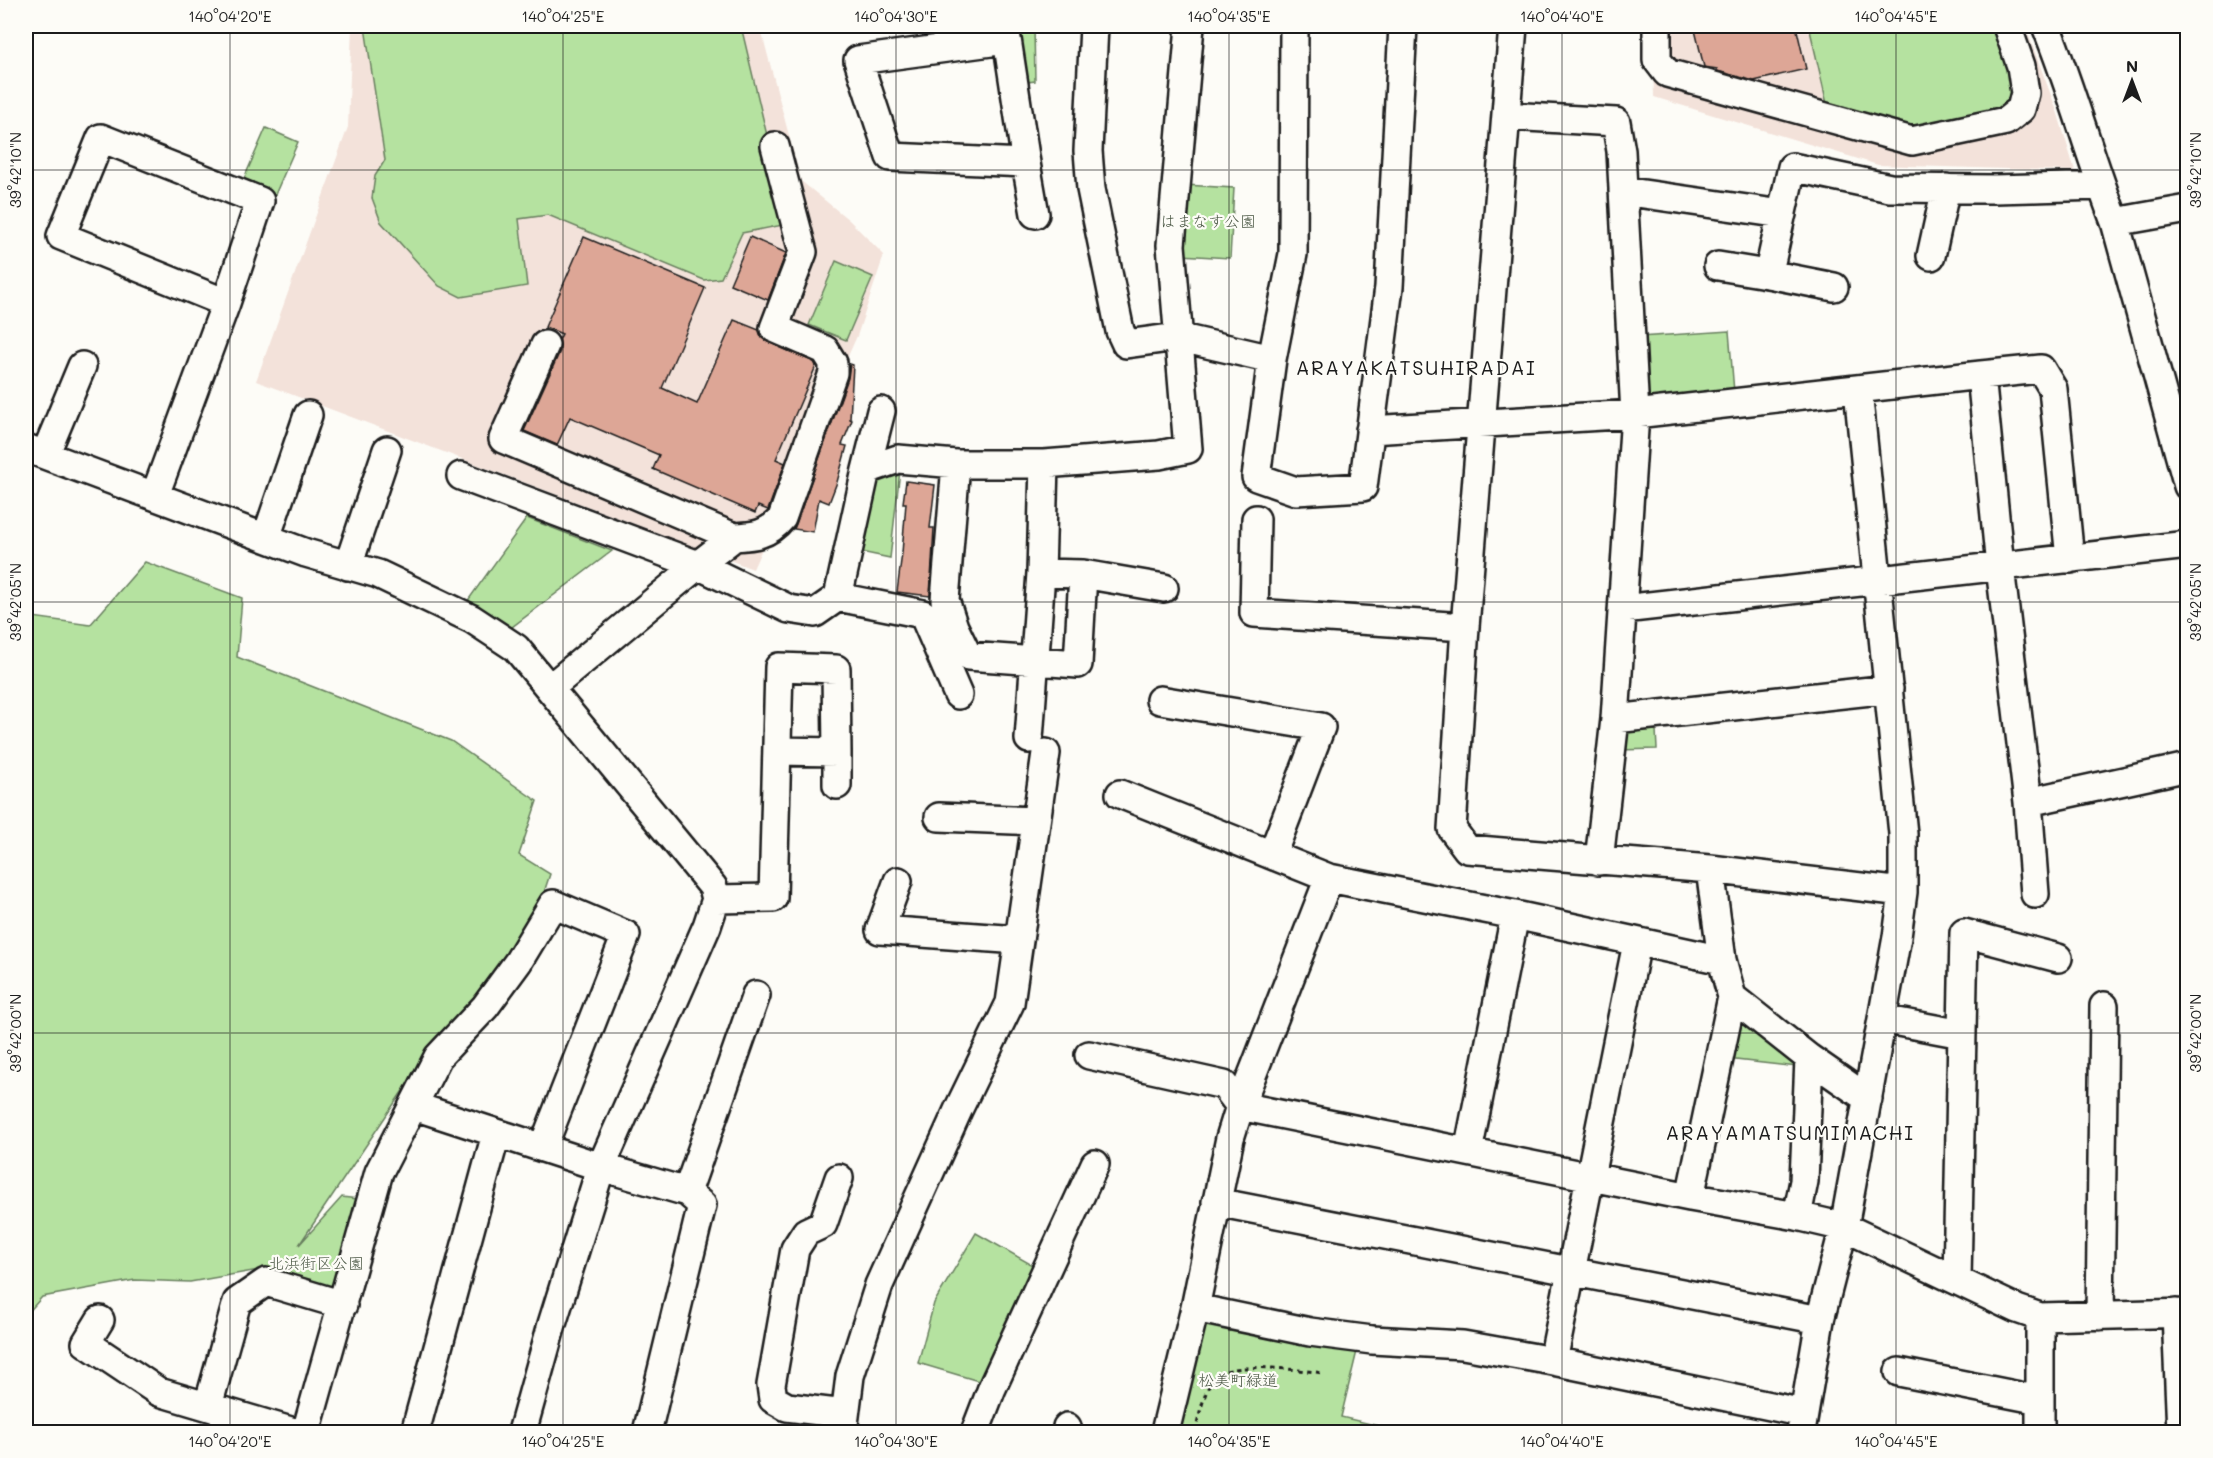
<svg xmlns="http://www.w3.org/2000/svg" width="2213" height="1458" font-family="Mali,'Klee One',sans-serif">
  <rect width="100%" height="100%" fill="#fdfcf7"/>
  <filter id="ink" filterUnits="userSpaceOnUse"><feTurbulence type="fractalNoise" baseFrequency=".0167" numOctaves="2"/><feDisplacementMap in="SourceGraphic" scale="12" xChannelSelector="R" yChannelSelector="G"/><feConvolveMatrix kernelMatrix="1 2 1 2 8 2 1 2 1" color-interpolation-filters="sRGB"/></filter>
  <g filter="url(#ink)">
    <!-- built -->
    <path fill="#f3e2da" d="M352,26H760L801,181L849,220L884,255L857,336L753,569L256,381L348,127Z
      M1652,26H2025L2057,111L2075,171L1878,165L1654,97Z"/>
    <!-- green -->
    <path fill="#b5e2a0" stroke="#687f5e" stroke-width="1.5" d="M377,26H741L788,224L742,233L721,278L704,280L548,215L519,219L527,286L461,297L439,286L381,222L372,198L375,176L385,160L365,27Z
      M1012,26H1034L1035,81L1020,83Z
      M1809,26H1998L2013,69L2014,103L2001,113L1910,137L1830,117Z
      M266,128L298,142L274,197L242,183Z
      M1185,185L1234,188L1230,258L1181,255Z
      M836,261L873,277L846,340L809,325Z
      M1729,331L1734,392L1657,400L1644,394L1639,337Z
      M900,470L890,558L856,551L864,491L884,474Z
      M527,518L612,551L504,633L464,606Z
      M145,562L242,598L237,657L451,741L537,801L519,855L550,874L532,929L488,996L406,1086L299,1245L342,1197L358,1199L332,1294L275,1274L282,1266L190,1282L135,1280L42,1297L26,1315V616L90,625Z
      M1656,730L1657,749L1618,750L1617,732Z
      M1736,1013L1798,1067L1727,1059Z
      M976,1233L1034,1266L982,1382L918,1363L934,1303Z
      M1199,1318L1358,1347L1341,1417L1404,1432H1171Z"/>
    <!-- building -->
    <path fill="#dda696" stroke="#1c1c1c" stroke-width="1.5" d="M1694,26H1796L1806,69L1754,81L1717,71V69L1704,67Z
      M584,237L705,288L662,388L697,404L734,320L759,330L762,338L768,342L814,362L816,366L776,459L785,463L768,510L758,506L755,513L653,469L659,455L570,417L557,445L524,431L560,351L559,340L562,334L545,327Z
      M750,237L786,253L768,300L730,284Z
      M850,364L853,365L850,419L852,420L842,445L847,446L837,482L829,503L819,499L813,532L794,529L848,378Z
      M906,481L935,485L930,528H934L930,596L897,592L902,553L906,503H903Z"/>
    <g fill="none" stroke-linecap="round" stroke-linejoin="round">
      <!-- minor casing -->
      <g stroke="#1c1c1c" stroke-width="32">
        <path id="minor" d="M1005,26L1026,163L890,157L858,60L1006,40
          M1094,26L1088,151L1091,189L1120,331L1126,344L1177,337L1272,359L1293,254L1294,26
          M1513,26L1465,627L1452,829L1467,849L1710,869L1903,892
          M1657,26V60L1667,73L1912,141L2006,121L2021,109L2025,93L2021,66L2007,26
          M2046,26C2072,90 2090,157 2115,222L2188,486
          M1506,116L1616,122L1621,151L1635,414L1615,719L1599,861
          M1026,163L1035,214
          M1623,191L1782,214
          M2115,222L2188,209
          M1931,256L1946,188
          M1718,266L1773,275
          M1834,287L1773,275L1770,267L1792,167L1890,188L1994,189L2101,186
          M1272,359L1256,477L1296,491L1363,487L1389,287L1403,26
          M1981,375L2041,369L2053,389L2070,559
          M1370,430L1635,414L1981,375L2000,567L2028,802L2188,767
          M26,448L306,553L378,574L472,619L516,648L713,887L716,899L707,926L601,1167L552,1324L522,1432
          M45,455L82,366
          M956,464L945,600L954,627L968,656L1078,664L1083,574L1041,573L1044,464
          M866,470L881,411
          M461,476L698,565L734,537L503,439L545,345
          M155,495L226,303L260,201L101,138L61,236L226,303
          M1256,519L1254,613L1465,627
          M734,537C754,536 768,535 782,518L833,373V363L825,350L774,328L803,252L775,146
          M266,538L308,415
          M348,566L387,450
          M1083,574L1164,588
          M838,597L923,614L958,695
          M1623,609L2188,545
          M550,688L698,565L789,609L815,613L838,597L866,470L898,459L956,464H1044L1159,455L1188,449L1171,245L1190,26
          M1160,700L1321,727L1272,855
          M1615,719L1889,689
          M1029,739L1041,573
          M837,752V785
          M1120,794L1329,878
          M2028,802L2035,894
          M939,817L1036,821
          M1710,869L1722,960L1732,997L1809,1058L1868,1099
          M898,881L880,930L1019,940
          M716,899L773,898L779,667L836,669L837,752L777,751
          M1882,1019L1962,1034
          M1089,1055L1224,1085L1240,1106L1690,1197L1797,1216L1844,1227L2017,1309L2040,1317L2188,1313
          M414,1106L601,1167L687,1192L756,995
          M1468,1152L1515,915
          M839,1178L823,1224L806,1232L795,1249L771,1385L773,1399L787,1407L845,1414
          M1690,1197L1732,997
          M1216,1202L1820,1320
          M1797,1216L1804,1181L1809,1058
          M1957,1280L1964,933L2058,958
          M1195,1308L1310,1332L1372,1340L1463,1345L1553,1361L1804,1413
          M2176,1313L2181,1432
          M2100,1316L2104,1006
          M100,1320L86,1343L159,1392L294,1432
          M1553,1361L1637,943
          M1899,1372L2040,1400
          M208,1406L237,1302L266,1282L343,1305
          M306,1432L379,1172L438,1057L485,1007L518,962L553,904L626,935L543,1147
          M415,1432L496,1134
          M647,1432L702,1205L687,1192
          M843,1432L850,1376L879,1285L959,1108L1010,1003L1046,753
          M975,1432L992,1388L1095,1164
          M1067,1432V1427
          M1165,1432L1195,1308L1230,1138L1240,1106L1329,878L1515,915L1722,960
          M1801,1432L1820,1320L1844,1227L1897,937L1903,892V834L1858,390
          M2040,1432V1317"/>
      </g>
      <!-- path -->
      <path stroke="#1c1c1c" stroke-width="3" stroke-dasharray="4.5 4.5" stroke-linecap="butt" d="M1195,1432C1199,1418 1205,1385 1216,1376C1234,1361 1299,1370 1323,1373"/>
      <!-- minor -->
      <use href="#minor" stroke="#fdfcf7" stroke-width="27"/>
    </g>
  </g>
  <!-- ticks -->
  <path fill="none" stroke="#1c1c1c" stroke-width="1.5" stroke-opacity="0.45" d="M230,26V1432M563,26V1432M896,26V1432M1229,26V1432M1562,26V1432M1896,26V1432M26,170H2188M26,602H2188M26,1033H2188"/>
  <g text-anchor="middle" stroke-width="4.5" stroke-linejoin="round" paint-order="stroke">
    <!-- park labels -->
    <g font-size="16" fill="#4a5744" stroke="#fdfcf7">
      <text x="1208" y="227">はまなす公園</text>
      <text x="316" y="1269">北浜街区公園</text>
      <text x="1238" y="1386">松美町緑道</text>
    </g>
    <!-- quarter labels -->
    <g font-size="20" letter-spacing="1.5" fill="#1c1c1c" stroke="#fdfcf7">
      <text x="1416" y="375">ARAYAKATSUHIRADAI</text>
      <text x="1790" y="1140">ARAYAMATSUMIMACHI</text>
    </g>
  </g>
  <!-- margin -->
  <rect width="2213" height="1458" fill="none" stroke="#fdfcf7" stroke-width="66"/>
  <!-- north arrow -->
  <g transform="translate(2132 81)" stroke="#fdfcf7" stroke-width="4.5" paint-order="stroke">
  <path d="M0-4.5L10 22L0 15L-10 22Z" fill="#1c1c1c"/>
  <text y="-9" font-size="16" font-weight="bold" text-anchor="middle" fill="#1c1c1c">N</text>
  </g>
  <rect x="33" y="33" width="2147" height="1392" fill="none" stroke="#1c1c1c" stroke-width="2"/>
  <g font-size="15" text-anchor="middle" fill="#1c1c1c">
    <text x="230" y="22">140°04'20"E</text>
    <text x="563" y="22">140°04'25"E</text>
    <text x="896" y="22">140°04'30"E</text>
    <text x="1229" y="22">140°04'35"E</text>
    <text x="1562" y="22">140°04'40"E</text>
    <text x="1896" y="22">140°04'45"E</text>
    <text transform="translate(16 170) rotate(-90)" y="5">39°42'10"N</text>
    <text transform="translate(2196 170) rotate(-90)" y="5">39°42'10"N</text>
    <text transform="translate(16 602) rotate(-90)" y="5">39°42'05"N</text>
    <text transform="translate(2196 602) rotate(-90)" y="5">39°42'05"N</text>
    <text transform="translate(16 1033) rotate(-90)" y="5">39°42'00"N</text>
    <text transform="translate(2196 1033) rotate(-90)" y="5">39°42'00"N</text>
    <text x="230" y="1447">140°04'20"E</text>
    <text x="563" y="1447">140°04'25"E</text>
    <text x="896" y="1447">140°04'30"E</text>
    <text x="1229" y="1447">140°04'35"E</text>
    <text x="1562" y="1447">140°04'40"E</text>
    <text x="1896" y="1447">140°04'45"E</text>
  </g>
</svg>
